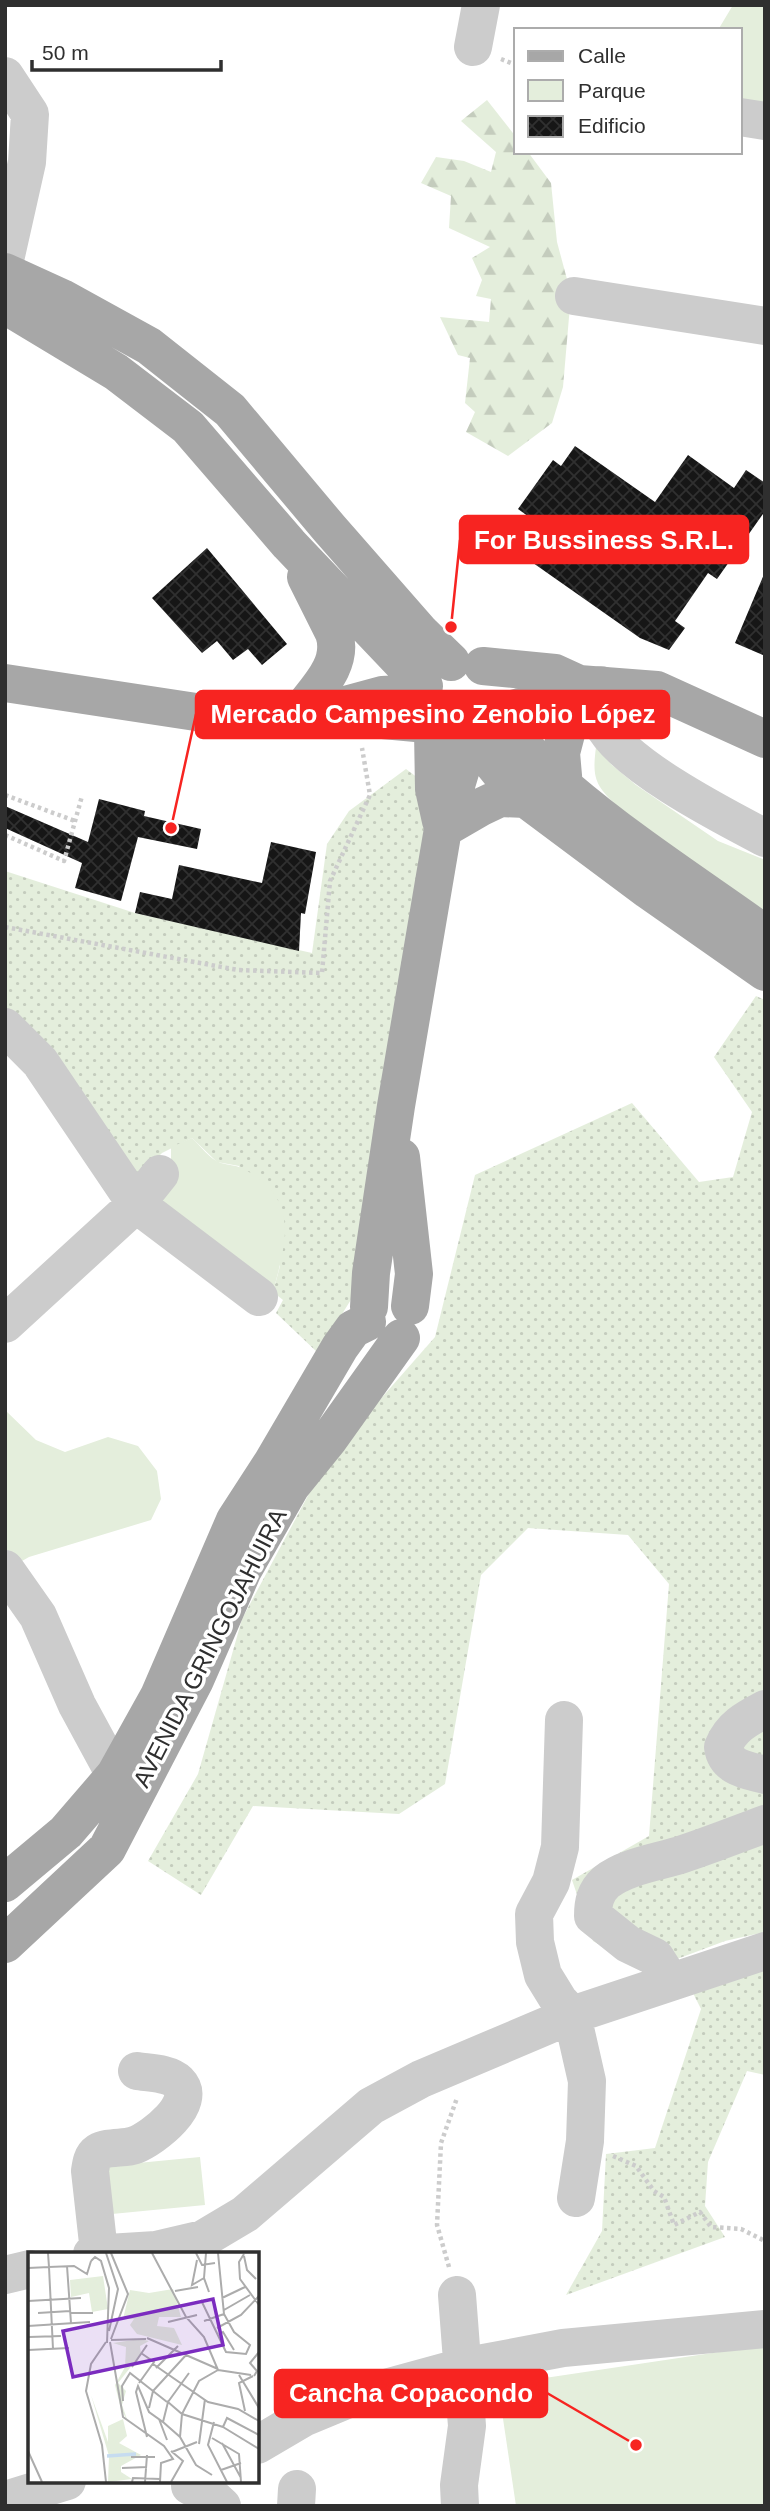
<svg xmlns="http://www.w3.org/2000/svg" width="770" height="2511" font-family="Arial,sans-serif">
  <defs>
    <pattern id="grass-dots" width="8" height="8" patternUnits="userSpaceOnUse" patternTransform="scale(1.75)"><rect width="8" height="8" fill="#e4eedc"/><path d="M2 2h.1M6 6h.1" fill="none" stroke="#c4ccbd" stroke-width="1.8" stroke-linecap="round"/></pattern>
    <pattern id="forest-firs" width="22" height="20" patternUnits="userSpaceOnUse" patternTransform="scale(1.75)"><rect width="22" height="20" fill="#e4eedc"/><path d="M5 1l3.5 6h-7zM16 11l3.5 6h-7z" fill="#c4ccbd"/></pattern>
    <pattern id="building-cross-hatch" width="8" height="8" patternUnits="userSpaceOnUse" patternTransform="scale(1.75)"><rect width="8" height="8" fill="#161616"/><path d="M0 0l8 8M0 8l8-8" fill="none" stroke="#303030"/></pattern>
  </defs>
  <rect width="100%" height="100%" fill="#fff"/>
  <!-- grass -->
  <path fill="url(#grass-dots)" d="M406,769L422,781L430,808L360,1285L318,1353L276,1313L283,1300L273,1292L280,1266L239,1166L217,1162L192,1138L162,1153L137,1178L5,1014V871L135,913L312,953L327,844L349,811Z
    M756,996L765,1000V1932L725,1941L645,1971L593,1941L572,1880L649,1836L669,1584L628,1535L528,1528L481,1575L445,1784L399,1814L253,1806L201,1895L148,1861L198,1774L242,1619L327,1460L435,1337L475,1175L632,1103L699,1182L733,1177L752,1112L714,1057Z
    M765,1969V2075L747,2071L708,2162L705,2206L725,2237L566,2295L602,2231L606,2154L655,2148L701,2009L692,1991Z"/>
  <!-- forest -->
  <path fill="url(#forest-firs)" d="M487,100L516,137V152H528L551,183L557,242L571,294L563,387L552,423L508,456L466,432L475,412L465,403L470,358L458,355L440,317L489,322L491,299L476,296L482,280L472,258L490,247L449,228L451,196L421,183L436,157L464,161L491,172L496,152L461,121Z"/>
  <!-- green -->
  <path fill="#e4eedc" d="M733,5H765V108L740,105V30H718Z
    M596,747L612,765L636,785L718,841L765,860V915L617,806C595,785 592,778 596,747Z
    M192,1138C200,1145 210,1160 221,1163C228,1165 235,1165 242,1168C300,1199 287,1239 273,1292L151,1202L171,1173V1147Z
    M5,1410L36,1440L65,1452L108,1437L138,1446L157,1471L161,1499L151,1520L29,1557L15,1565L5,1551Z
    M200,2157L205,2205L112,2214L107,2166Z
    M765,2345V2506H516L498,2385Z"/>
  <!-- building -->
  <path fill="url(#building-cross-hatch)" d="M575,446L655,502L688,455L734,488L746,470L765,483V511L717,579L708,573L675,621L685,628L669,650L640,638L516,551L536,522L518,509L553,460L561,466Z
    M207,548L287,644L262,665L248,649L233,660L217,641L202,653L152,598Z
    M765,572V656L735,643Z
    M99,799L145,811L144,816L201,829L197,849L138,837L121,901L75,888L82,863L5,828V806L88,842Z
    M271,842L316,852L305,914L301,913L299,951L135,913L140,892L172,899L179,865L262,883Z"/>
  <g fill="none" stroke-linecap="round" stroke-linejoin="round">
    <!-- path -->
    <path stroke="#ccc" stroke-width="4.5" stroke-dasharray="3.5 3.5" stroke-linecap="butt" d="M501,59L516,65
      M5,795L75,821
      M5,835L64,861L82,796
      M5,927L238,970L322,973L330,881L370,795L362,748
      M613,2156L636,2166L654,2191L664,2197L674,2225L700,2212L711,2227L741,2229L765,2241
      M449,2267L437,2225L441,2143L457,2098"/>
    <!-- minor -->
    <path stroke="#ccc" stroke-width="38" d="M473,47L481,5
      M5,76L30,114L27,162L5,260
      M740,117L765,121
      M574,296L765,326
      M601,685C601,697 598,713 602,723C621,764 723,816 765,838
      M5,1027L40,1062L136,1204L259,1297
      M5,1324L136,1204L160,1174
      M5,1569L38,1616L77,1705L115,1775L132,1799
      M765,1709C746,1719 731,1727 723,1747C726,1768 747,1770 765,1775
      M564,1720L560,1847L551,1882L534,1914L535,1942L543,1975L559,2001L572,2015L587,2081L585,2141L576,2198
      M671,1982L655,1957L628,1944L593,1916C593,1903 595,1892 606,1882C626,1866 659,1862 683,1854C710,1845 738,1834 765,1824
      M99,2252L90,2171C91,2164 92,2156 98,2152C108,2146 125,2149 135,2145C153,2138 199,2103 178,2082C169,2073 149,2073 137,2071
      M92,2254L156,2250L203,2239L245,2214L371,2106L421,2079L572,2015L765,1951
      M5,2275L30,2269
      M457,2295L467,2426L459,2485L460,2506
      M257,2445L303,2418L356,2396L462,2367L563,2348L765,2329
      M190,2486L210,2495L222,2506
      M5,2500L67,2481
      M296,2506L297,2489"/>
    <!-- major -->
    <path stroke="#a7a7a7" stroke-width="38" d="M5,272L62,298L149,346L230,410L329,528L421,633L451,662
      M5,305L116,372L188,427L289,544L424,686
      M483,666L555,673L579,684L657,690L765,739
      M5,683L209,714L334,708L382,695L422,693
      M302,709C319,687 344,663 334,633L306,577
      M343,711L372,719L427,724
      M501,712L554,698L579,684
      M499,718C520,742 541,767 566,788C628,841 698,886 765,934
      M433,731L434,789L441,821
      M474,740L506,780L526,799L648,890L765,972
      M564,787L561,753L579,684
      M443,829L481,807L500,798L526,799
      M401,1157L414,1274L410,1306
      M369,1307L371,1273L396,1106L443,829L469,742
      M5,1883L66,1832L115,1775L159,1696L235,1520L272,1463L340,1347L353,1329L367,1322
      M5,1944L107,1849L195,1680L243,1570L291,1486L329,1439L401,1338"/>
  </g>
  <g text-anchor="middle" stroke-width="7" stroke-linejoin="round" paint-order="stroke">
    <!-- street labels -->
    <g font-size="24" fill="#2f2f2f" stroke="#fff">
      <text transform="translate(210 1648) rotate(-63)" y="8">AVENIDA GRINGOJAHUIRA</text>
    </g>
  </g>
  <!-- overview -->
  <g transform="translate(28 2252)">
    <rect width="231" height="231" fill="#fff"/>
    <path d="M145,37L153,65H131L129,74L146,76L154,93L109,82L102,73L106,67H95L102,38L121,41ZM112,87L121,89L112,94L113,102L90,131L98,139L94,153L100,170L93,157L87,133L97,115L98,95L85,91ZM63,143L80,190V174L95,167L99,184L91,191L113,203L93,214V220L104,227L80,230L81,204Z" fill="#e4eedc"/>
    <path d="M75,24L80,57L64,60L61,41L43,45L42,28Z" fill="#e4eedc"/>
    <path fill="none" stroke="#c6dcf0" stroke-width="3.5" d="M79,204L108,202"/>
    <path fill="none" stroke="#acacac" stroke-width="2" d="M20,1L21,15L46,14L59,22L63,9M78,1L90,37L81,79M124,1L158,65L176,85L190,118M168,1L174,13L187,11M178,1L176,26L181,40M216,2L211,10L212,27L231,53M216,4L219,18L228,27M169,8L164,33L176,26M63,9L67,5L73,9L81,36L79,91M39,14L43,71M0,16L21,15L25,97M147,39L170,35M194,46L217,35M173,48L198,100L218,102L222,93L206,80L196,62L190,1M0,49L53,46M196,58L222,43M10,61L42,59M42,61H65M176,69L196,62M140,70L169,63M0,74L62,70M189,76L213,63L231,44M191,82L195,80L206,98M1,85L33,84M119,86L190,117M83,87L100,42L83,1M83,88L118,87M82,90L95,165L136,194L145,207L133,211L132,230M0,98L41,96M125,112L180,150L210,157L231,169M104,115L119,93M128,116L150,94M190,118L223,123M211,123L231,156M226,124L229,119L222,111L231,100M111,131L126,110L113,101M95,149L94,134L102,121L139,150M140,150L161,121M121,156L125,139L159,102M217,159L211,131L225,124M131,167L139,188M135,170L152,185L168,213L184,223M186,170L180,193L199,230M195,175L231,197M119,185L108,140L110,134L121,160L135,170L140,150L154,162L195,175L199,166L231,183M152,185L154,162L171,129L190,118M184,186L211,202L213,230M194,191L213,226M171,192L177,147M0,199L14,230M144,200L169,190M103,205H127M94,216L119,215M193,218L213,211M78,230L74,193L58,139L63,112L78,90M104,230L105,226L132,227M117,230L119,203M143,230L155,209L143,199"/>
    <path fill="#7b2cbf" fill-opacity="0.15" stroke="#7b2cbf" stroke-width="3.5" d="M185,47L195,93L45,125L35,79Z"/>
    <rect width="231" height="231" fill="none" stroke="#2f2f2f" stroke-width="3.5"/>
  </g>
  <!-- callouts -->
  <path fill="none" stroke="#f72421" stroke-width="2.5" d="M451 627L460 540M171 828L196 714M636 2445L547 2393"/>
  <g fill="#f72421" stroke="#fff" stroke-width="2.5">
    <circle cx="451" cy="627" r="7"/>
    <circle cx="171" cy="828" r="7"/>
    <circle cx="636" cy="2445" r="7"/>
  </g>
  <g fill="#f72421" stroke="#f72421" stroke-width="2.5">
    <rect x="460" y="516" width="288" height="47" rx="7"/>
    <rect x="196" y="691" width="473" height="47" rx="7"/>
    <rect x="275" y="2370" width="272" height="47" rx="7"/>
  </g>
  <g font-size="26" text-anchor="middle" font-weight="bold" fill="#fff">
    <text x="604" y="549">For Bussiness S.R.L.</text>
    <text x="433" y="723">Mercado Campesino Zenobio López</text>
    <text x="411" y="2402">Cancha Copacondo</text>
  </g>
  <!-- border -->
  <rect width="770" height="2511" fill="none" stroke="#2f2f2f" stroke-width="14"/>
  <!-- legend -->
  <rect x="514" y="28" width="228" height="126" fill="#ffffff" stroke="#acacac" stroke-width="2"/>
  <rect x="528" y="51" width="35" height="10" fill="#a7a7a7" stroke="#acacac" stroke-width="2"/>
  <text x="578" y="63" font-size="21" fill="#2f2f2f">Calle</text>
  <rect x="528" y="80" width="35" height="21" fill="#e4eedc" stroke="#acacac" stroke-width="2"/>
  <text x="578" y="98" font-size="21" fill="#2f2f2f">Parque</text>
  <rect x="528" y="116" width="35" height="21" fill="url(#building-cross-hatch)" stroke="#acacac" stroke-width="2"/>
  <text x="578" y="133" font-size="21" fill="#2f2f2f">Edificio</text>
  <!-- scale -->
  <path d="M32 60v10h189v-10" fill="none" stroke="#2f2f2f" stroke-width="3.5"/>
  <text x="42" y="60" font-size="21" fill="#2f2f2f" stroke="#ffffff" stroke-width="5" paint-order="stroke">50 m</text>
</svg>
